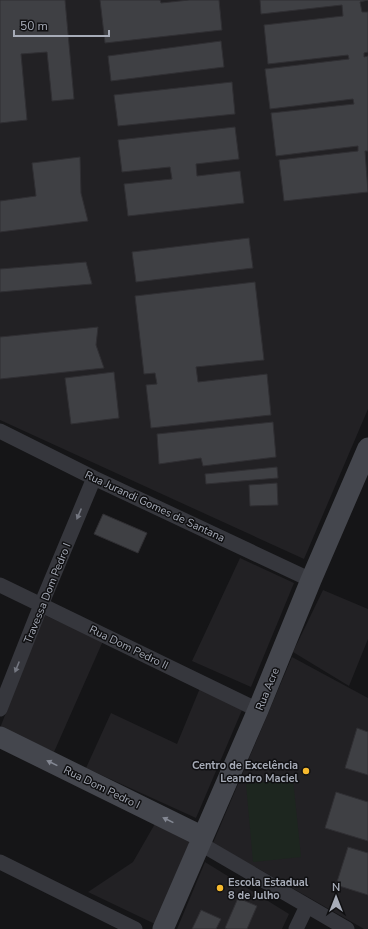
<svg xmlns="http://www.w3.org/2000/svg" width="368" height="929" font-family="'Nunito Sans',sans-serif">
  <rect width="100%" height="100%" fill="#151517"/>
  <!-- built -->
  <path fill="#222124" d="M0,0H368V409L304,559L0,420Z
    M240,558L294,583L251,687L192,661Z
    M323,590L368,609V639L349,686L293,652Z
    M44,615L103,641L54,752L0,728Z
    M292,657L368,698V929H364L213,843Z
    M200,688L242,710L196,818L86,768L111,713L177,744Z
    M156,822L191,839L155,924L88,892L133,862Z
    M205,862L289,914L282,929H177Z"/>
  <!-- green -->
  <path fill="#1d261f" d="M293,779L301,857L253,862L246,784Z"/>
  <!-- building -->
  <path fill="#3f4044" stroke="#302f33" d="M0,0H65L74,99L52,101L47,52L21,54L27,120L0,123Z
    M100,0H160L161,3L189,0H219L222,30L105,43Z
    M260,0H368L360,2L362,12H368V52L364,53V57L368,56V151H365L368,192L284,201L279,160L358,151V146L276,156L271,113L354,104L353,99L270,109L265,69L349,59L348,55L268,64L264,25L343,16L342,5L261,14Z
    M221,41L224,67L111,81L108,56Z
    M232,82L235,114L118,126L114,95Z
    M235,127L239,159L196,164L197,176L240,171L244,203L128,216L124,184L172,179L170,167L122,172L118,140Z
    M80,157L81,193L88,221L0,232V201L36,196L32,163Z
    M249,238L253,268L136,282L132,252Z
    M86,262L92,284L0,292V269Z
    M255,282L264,360L196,367L198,382L267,374L271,415L151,428L146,385L157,384L155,373L144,374L135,296Z
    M98,327L96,345L104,368L0,379V337Z
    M114,372L119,418L71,424L65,378Z
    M273,422L276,457L203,466L201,458L159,464L157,434Z
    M277,467L278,478L206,484L205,474Z
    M277,483L278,505L250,506L249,485Z
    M103,514L147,533L138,553L94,534Z
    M357,728L368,732V775L345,768Z
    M336,792L368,802V841L325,828Z
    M348,847L368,853V895L336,885Z
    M238,898L257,906L247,929H227L225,928Z
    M201,910L221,919L216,929H192Z"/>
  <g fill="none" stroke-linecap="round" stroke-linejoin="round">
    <!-- street -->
    <path stroke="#36373d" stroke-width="15" d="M0,431L94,478L311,580
      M0,585L258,710
      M0,709L41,605L94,478
      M201,844L347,929
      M0,862L135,929
      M296,929L307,906"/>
    <!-- secondary -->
    <path stroke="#44464d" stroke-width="21" d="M0,737L203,837
      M163,929L258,710L311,580L368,448"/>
  </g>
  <!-- one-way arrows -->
  <defs><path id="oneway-solid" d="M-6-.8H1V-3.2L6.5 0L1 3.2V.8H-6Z"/></defs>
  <g fill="#747781">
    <use href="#oneway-solid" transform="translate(79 514) rotate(113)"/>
    <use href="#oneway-solid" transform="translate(17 667) rotate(112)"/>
  </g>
  <g fill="#848893">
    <use href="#oneway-solid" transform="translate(52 763) rotate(-154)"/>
    <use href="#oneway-solid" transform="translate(168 820) rotate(-154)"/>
  </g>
  <!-- markers -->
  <g fill="#f7ba2e" stroke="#101012" stroke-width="1.5">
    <circle cx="306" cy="771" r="4"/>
    <circle cx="220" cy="888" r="4"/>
  </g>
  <g text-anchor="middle" stroke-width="3" stroke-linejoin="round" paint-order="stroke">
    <!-- street labels -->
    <g font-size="11" fill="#a7acb8" stroke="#101012">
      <text transform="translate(155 506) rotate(25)" y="4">Rua Jurandi Gomes de Santana</text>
      <text transform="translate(47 593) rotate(-68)" y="4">Travessa Dom Pedro I</text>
      <text transform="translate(129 647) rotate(26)" y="4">Rua Dom Pedro II</text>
      <text transform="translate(267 689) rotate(-68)" y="4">Rua Acre</text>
      <text transform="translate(102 787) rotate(26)" y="4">Rua Dom Pedro I</text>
    </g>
    <!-- poi labels -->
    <g font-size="11" font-weight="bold" fill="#a7acb8" stroke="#101012" text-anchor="end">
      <text x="298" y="769">Centro de Excelência<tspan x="298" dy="13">Leandro Maciel</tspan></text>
      <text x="228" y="886" text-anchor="start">Escola Estadual<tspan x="228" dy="13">8 de Julho</tspan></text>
    </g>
  </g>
  <!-- north arrow -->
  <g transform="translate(336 897)" stroke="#101012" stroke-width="3" paint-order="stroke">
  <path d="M0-3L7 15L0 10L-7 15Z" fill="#a7acb8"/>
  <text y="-6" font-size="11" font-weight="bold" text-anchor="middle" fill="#a7acb8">N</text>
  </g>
  <!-- scale -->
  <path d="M14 30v6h95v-6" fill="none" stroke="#a7acb8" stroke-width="2"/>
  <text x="20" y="30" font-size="12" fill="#a7acb8" stroke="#101012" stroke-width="3" paint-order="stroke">50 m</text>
</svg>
